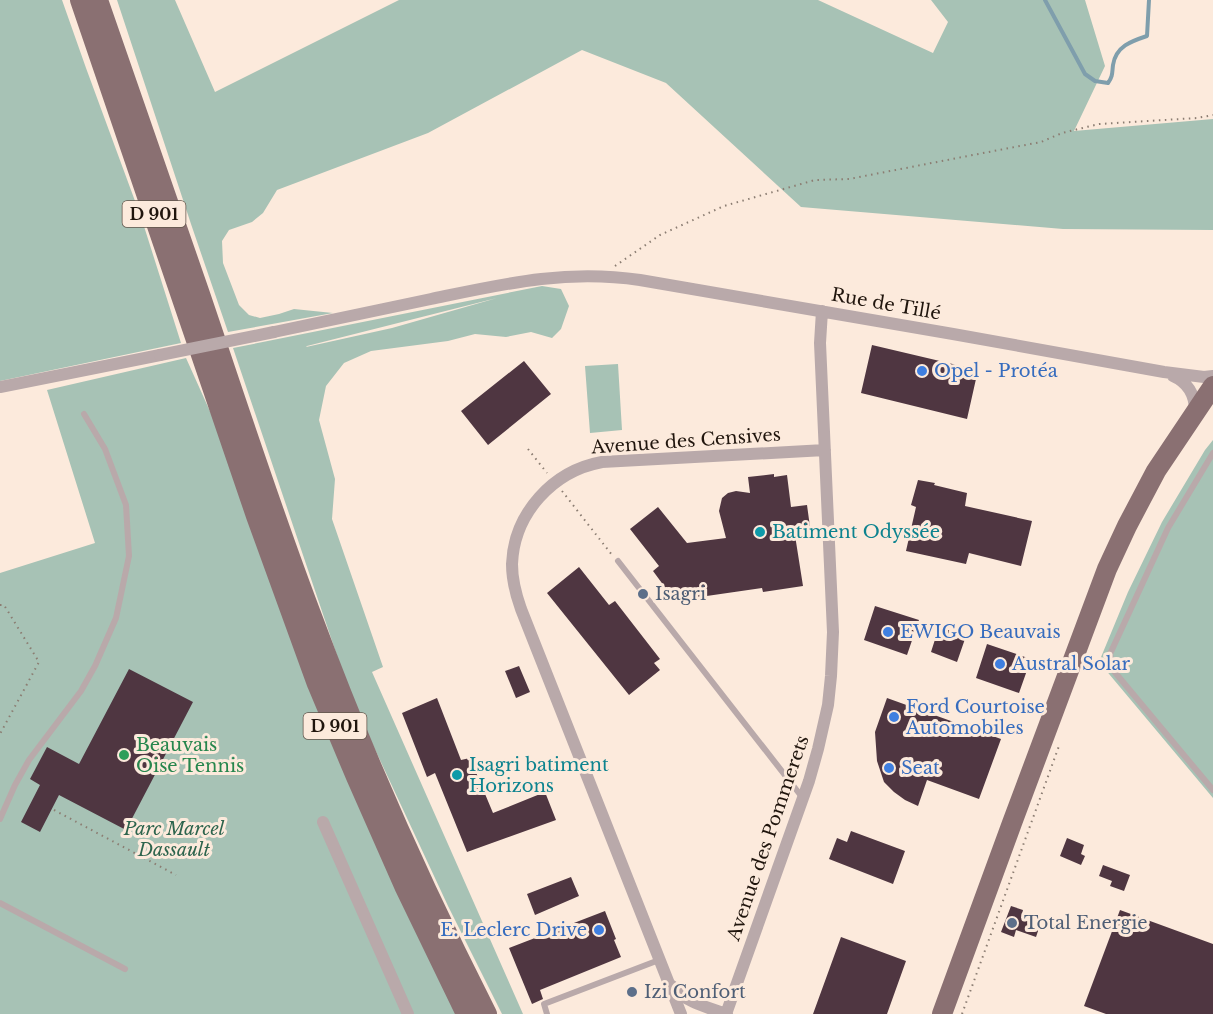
<svg xmlns="http://www.w3.org/2000/svg" width="1213" height="1014" font-family="'Libre Baskerville',serif">
  <rect width="100%" height="100%" fill="#fceadc"/>
  <!-- green -->
  <path fill="#a7c2b5" fill-rule="evenodd" d="M0,0H62L86,68L142,220L181,343L0,381Z
    M117,0H175L215,92L399,0H818L933,53L948,22L931,0H1085L1105,66L1074,131L1213,119V230L1063,229L801,207L666,83L582,50L428,133L277,190L263,213L252,222L229,230L222,241L223,263L239,305L249,315L260,318L279,314L294,309L333,313L228,332L191,224Z
    M542,286L561,289L569,306L561,329L552,338L531,332L506,337L475,334L448,341L371,351L344,363L326,386L319,420L335,479L332,519L383,667L372,672L523,1014H502L448,906L352,700L233,348ZM497,298L392,328L306,347L307,346Z
    M186,358L213,418L456,1014H0V573L95,543L47,390Z
    M618,364L622,430L590,433L585,366Z
    M1213,440V798L1099,662L1128,592L1162,522L1205,450Z"/>
  <g fill="none" stroke-linecap="round" stroke-linejoin="round">
    <!-- stream -->
    <path stroke="#7f9eac" stroke-width="4" d="M1045,0L1085,74L1095,81L1108,83C1113,76 1112,73 1113,65C1116,46 1132,41 1147,36L1149,0"/>
  </g>
  <!-- building -->
  <path fill="#4f3641" d="M872,345L978,370L967,419L861,393Z
    M524,361L551,394L488,445L461,411Z
    M774,474V477L787,475L791,507L807,505L810,527L794,529L803,586L763,592L762,588L679,600L673,593L670,594L653,571L659,566L630,529L658,507L687,543L726,538L719,511L722,498L728,493L736,491L750,493L748,477Z
    M918,480L935,483L934,485L967,493L965,506L1032,521L1021,566L969,553L966,564L906,551L916,507L911,505Z
    M579,567L609,605L615,601L660,659L654,663L660,670L629,695L547,593Z
    M875,606L919,620L907,655L864,640Z
    M939,627L966,636L957,662L931,652Z
    M987,644L1031,659L1019,693L976,678Z
    M519,666L530,692L516,698L505,671Z
    M129,669L193,702L126,830L59,795L40,832L21,822L40,785L30,779L47,747L79,764Z
    M437,698L461,760L470,758L493,813L545,792L556,820L467,852L435,773L427,777L402,713Z
    M887,698L1001,739L979,799L927,780L918,806L905,800L894,792L884,782L877,761L875,732Z
    M851,831L905,851L893,884L829,859L837,838L847,842Z
    M1067,838L1084,845L1081,854L1085,856L1081,865L1060,856Z
    M1103,865L1130,875L1124,891L1110,886L1112,881L1099,876Z
    M571,877L579,896L535,915L527,894Z
    M1011,906L1023,910L1021,918L1040,925L1036,937L1016,930L1014,937L1001,932Z
    M1120,910L1213,944V1014H1106L1084,1006Z
    M605,911L616,939L614,940L621,957L540,990L543,999L532,1004L509,948Z
    M841,937L906,961L887,1014H813Z"/>
  <g fill="none" stroke-linecap="round" stroke-linejoin="round">
    <!-- path -->
    <path stroke="#8b7d72" stroke-width="2" stroke-dasharray="1.5 4.5" stroke-linecap="butt" d="M615,266L660,235L724,206L815,180L849,179L1004,149L1041,142L1062,133L1099,124L1197,118L1213,115
      M528,449L547,473
      M562,491L612,555
      M0,605H4L39,662L0,734
      M54,810L176,875
      M962,1014L1059,746"/>
    <!-- lane -->
    <path stroke="#b9a9aa" stroke-width="6" d="M1213,453L1168,528L1110,654L1113,670L1213,790
      M618,561L802,797
      M0,819L15,785L29,760L81,691L95,666L116,618L129,556L126,505L105,449L84,414
      M0,903L125,969
      M547,1014L544,1004L659,960"/>
    <!-- street -->
    <path stroke="#b9a9aa" stroke-width="12" d="M274,332C326,321 379,310 431,299C503,284 565,269 640,280L953,334L1164,372L1204,377L1213,376
      M1173,376C1189,383 1195,395 1195,411
      M0,387L160,355
      M323,822L408,1014
      M672,986C687,1003 706,1007 727,1014
      M681,1014L521,609C516,595 512,580 512,564C514,513 553,471 602,462L825,450
      M726,1014L809,781L818,749L828,705L831,676L833,632L820,343L822,311"/>
    <!-- primary -->
    <path stroke="#8a7072" stroke-width="20" d="M80,0L256,516L317,684L356,777L405,888L466,1014
      M98,0C132,98 166,196 200,294C237,403 272,512 313,619C363,754 422,886 487,1014
      M942,1014L1012,823L1107,569L1127,526L1156,471L1213,386"/>
    <!-- street-bridge -->
    <path stroke="#b9a9aa" stroke-width="12" d="M160,355L274,332"/>
  </g>
  <!-- markers -->
  <g fill="#3f7fe0" stroke="#fceadc" stroke-width="2">
    <circle cx="922" cy="371" r="6"/>
    <circle cx="888" cy="632" r="6"/>
    <circle cx="1000" cy="664" r="6"/>
    <circle cx="894" cy="717" r="6"/>
    <circle cx="889" cy="768" r="6"/>
    <circle cx="599" cy="930" r="6"/>
  </g>
  <g fill="#0f9aa8" stroke="#fceadc" stroke-width="2">
    <circle cx="760" cy="532" r="6"/>
    <circle cx="457" cy="775" r="6"/>
  </g>
  <g fill="#5c6f8a" stroke="#fceadc" stroke-width="2">
    <circle cx="643" cy="594" r="6"/>
    <circle cx="1012" cy="923" r="6"/>
    <circle cx="632" cy="992" r="6"/>
  </g>
  <circle fill="#2e9e5b" stroke="#fceadc" stroke-width="2" cx="124" cy="755" r="6"/>
  <g text-anchor="middle" stroke-width="6" stroke-linejoin="round" paint-order="stroke">
    <!-- shield labels -->
    <g fill="#fceadc" stroke="#62554b" stroke-width="1.5">
      <rect x="122.5" y="201" width="63" height="26" rx="4.5"/>
      <rect x="303.5" y="713" width="63" height="26" rx="4.5"/>
    </g>
    <g font-size="16" font-weight="bold" fill="#20150d">
      <text x="154" y="220">D 901</text>
      <text x="335" y="732">D 901</text>
    </g>
    <!-- street labels -->
    <g font-size="18" fill="#20150d" stroke="#fceadc">
      <text transform="translate(886 304) rotate(10)" y="6">Rue de Tillé</text>
      <text transform="translate(686 441) rotate(-4)" y="6">Avenue des Censives</text>
      <text transform="translate(768 838) rotate(-71)" y="6">Avenue des Pommerets</text>
    </g>
    <!-- shop labels -->
    <g font-size="18" fill="#366cbe" stroke="#fceadc" text-anchor="start">
      <text x="934" y="377">Opel - Protéa</text>
      <text x="900" y="638">EWIGO Beauvais</text>
      <text x="1012" y="670">Austral Solar</text>
      <text x="906" y="713">Ford Courtoise<tspan x="906" dy="21">Automobiles</tspan></text>
      <text x="901" y="774">Seat</text>
      <text x="587" y="936" text-anchor="end">E. Leclerc Drive</text>
    </g>
    <!-- culture labels -->
    <g font-size="18" fill="#0d838f" stroke="#fceadc" text-anchor="start">
      <text x="772" y="538">Batiment Odyssée</text>
      <text x="469" y="771">Isagri batiment<tspan x="469" dy="21">Horizons</tspan></text>
    </g>
    <!-- service labels -->
    <g font-size="18" fill="#4e5e75" stroke="#fceadc" text-anchor="start">
      <text x="655" y="600">Isagri</text>
      <text x="1024" y="929">Total Energie</text>
      <text x="644" y="998">Izi Confort</text>
    </g>
    <!-- leisure labels -->
    <g font-size="18" fill="#27864d" stroke="#fceadc" text-anchor="start">
      <text x="136" y="751">Beauvais<tspan x="136" dy="21">Oise Tennis</tspan></text>
    </g>
    <!-- park labels -->
    <g font-size="18" font-style="italic" fill="#2d644d" stroke="#fceadc">
      <text x="174" y="835">Parc Marcel<tspan x="174" dy="21">Dassault</tspan></text>
    </g>
  </g>
</svg>
